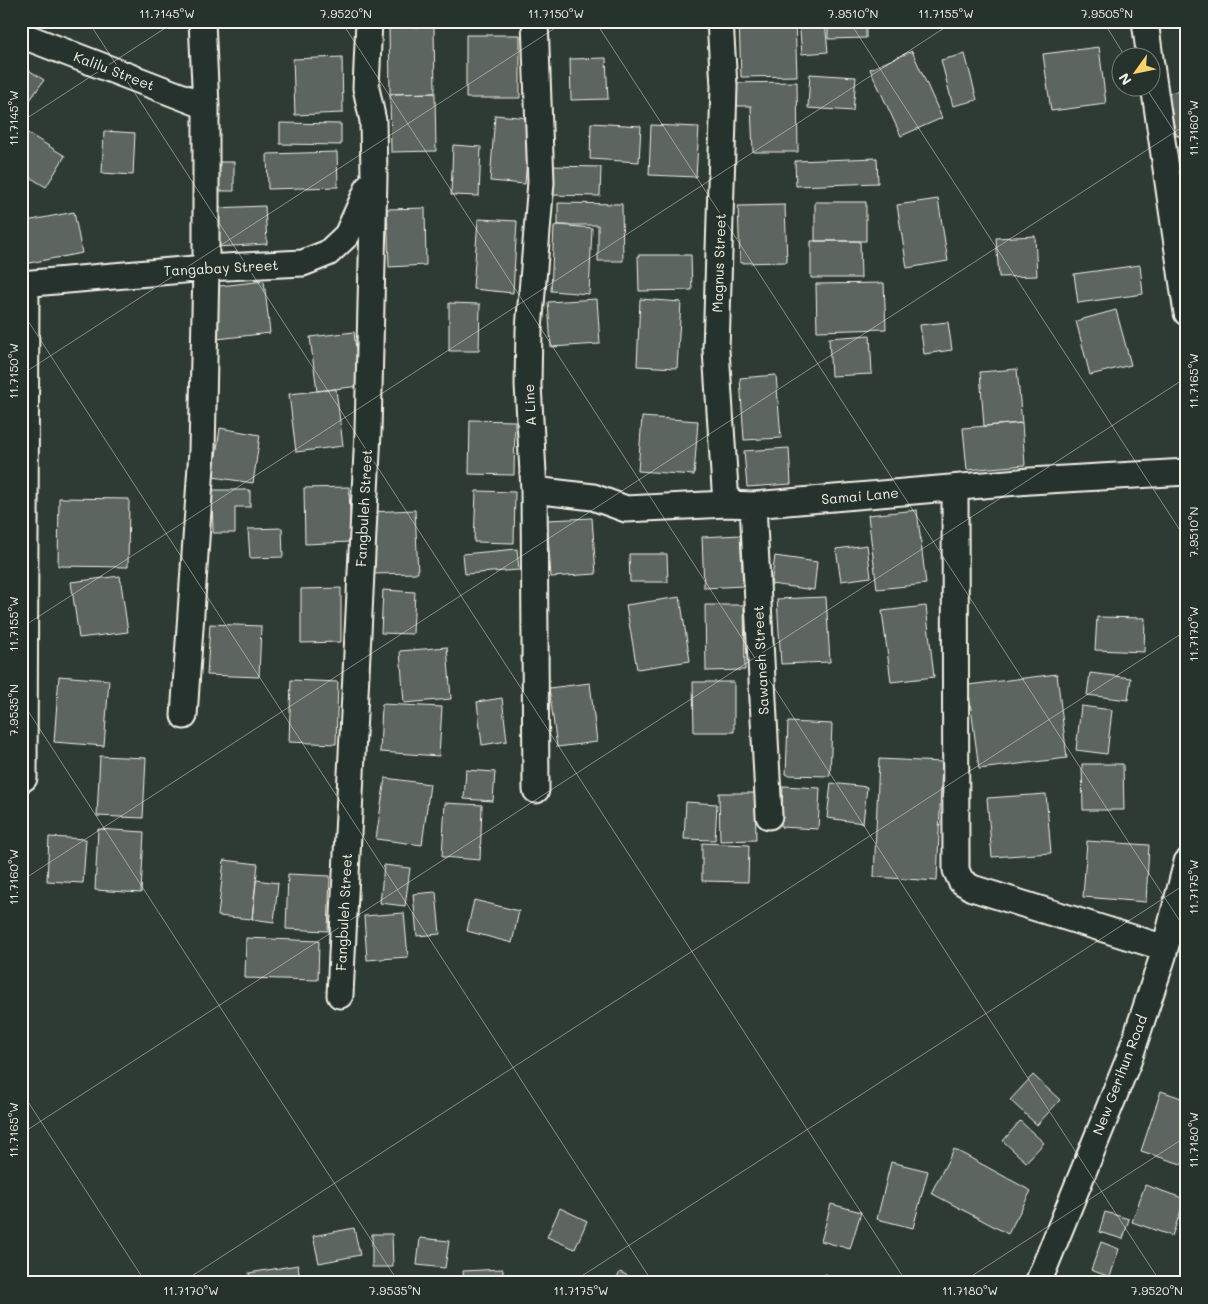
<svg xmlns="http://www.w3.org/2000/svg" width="1208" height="1304" font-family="Mali,sans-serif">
  <rect width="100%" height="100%" fill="#2e3b34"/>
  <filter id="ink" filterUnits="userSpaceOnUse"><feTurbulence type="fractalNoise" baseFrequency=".02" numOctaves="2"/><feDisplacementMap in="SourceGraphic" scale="10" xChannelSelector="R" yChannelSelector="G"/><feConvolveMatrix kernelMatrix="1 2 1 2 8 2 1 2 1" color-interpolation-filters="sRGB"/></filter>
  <g filter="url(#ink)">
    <!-- building -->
    <path fill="#5c655e" stroke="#f4f1e8" d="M739,21H795L797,76L741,77Z
      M799,21H825L828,52L802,54Z
      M828,21H866V38L828,39Z
      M389,27H434L435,93L390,94Z
      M466,35H520V98H466Z
      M1099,47L1106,104L1051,111L1043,54Z
      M912,51L942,118L901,136L870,69Z
      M965,54L977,100L953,106L941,60Z
      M342,57L343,113L295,115L293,59Z
      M606,58L608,99L571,100L570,59Z
      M21,65L44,80L21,113Z
      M810,74L856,77L853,111L808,108Z
      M797,82L798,152H753L751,106H729V83Z
      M1187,90V134L1176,136L1168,93Z
      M435,93L436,151L391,152L390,94Z
      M495,115L530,118L525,184L490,181Z
      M280,123L341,124V145L280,144Z
      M591,123L641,126L639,162L590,159Z
      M651,125L699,127L696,177L649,175Z
      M21,129L65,156L46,187L21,172Z
      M104,131L135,133L133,175L102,173Z
      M453,145L481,147L479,196L451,195Z
      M337,152L338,187L268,189L267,154Z
      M877,158L878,183L796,186L795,161Z
      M210,162H234V191H210Z
      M551,166L601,167L600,196L551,195Z
      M1187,174V215L1180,176Z
      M938,199L948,261L907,268L897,205Z
      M815,202H866V241H815Z
      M558,203L622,204L623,261H598V225H558Z
      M785,205L787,262L740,263L738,206Z
      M265,206L267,244L216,247L214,208Z
      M425,208L426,265L389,267L387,209Z
      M74,212L82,253L24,264L21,250V222Z
      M478,219L517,221L513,293L473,289Z
      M558,225L592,228L589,294L551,291L554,226Z
      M1035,236L1037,276L999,277L996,238Z
      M811,241H860L861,278H811Z
      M638,255H691L692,290L639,291Z
      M1140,265L1143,294L1078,303L1074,274Z
      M264,281L270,333L217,339L211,287Z
      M884,283L886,329L817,331L816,284Z
      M597,299L600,344L551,347L548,302Z
      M640,299L681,302L677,368L637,366Z
      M449,303L480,304L479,351H449Z
      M1116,310L1131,365L1090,375L1076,321Z
      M948,322L952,350L924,354L920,325Z
      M354,332L360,386L317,391L310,337Z
      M870,335L872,374L831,376L829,338Z
      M1017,369L1022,423L984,426L980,372Z
      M776,375L781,438L744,440L740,378Z
      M336,389L343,446L296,452L289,394Z
      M642,417L698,421L694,475L638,471Z
      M470,420L515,421L514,475L469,474Z
      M1022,423L1025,465L967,470L963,428Z
      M220,428L260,435L253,483L213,477Z
      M789,448L791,484L747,487L744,451Z
      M349,487L351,542L305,544L304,488Z
      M212,490H250V507H235V533H213Z
      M476,491L515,492L514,543L474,542Z
      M59,498L129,499L128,567L58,566Z
      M415,510L418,573L371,574L369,512Z
      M917,510L926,584L877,589L868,515Z
      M592,518L596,574L551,577L547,520Z
      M282,528L283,557L250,558L248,529Z
      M740,535L743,586L704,588L702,537Z
      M867,545L871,577L841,581L836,549Z
      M517,549L519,570L465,574L463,554Z
      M629,554H667L668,582H630Z
      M775,556L817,562L814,590L771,584Z
      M120,576L128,632L79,638L71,582Z
      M341,588V642L301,643V589Z
      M383,590L415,592L413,634L381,633Z
      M680,597L690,661L637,669L626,605Z
      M826,597L830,662L781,664L777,599Z
      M705,605H744L745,670L706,671Z
      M926,606L934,677L891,682L882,611Z
      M1097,617L1145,618L1144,652L1095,650Z
      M210,624L261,626L259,677L207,675Z
      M447,647L451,699L404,703L400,651Z
      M1090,673L1131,678L1128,700L1087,695Z
      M1057,674L1067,758L979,769L968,685Z
      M59,676L109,680L104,746L54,742Z
      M291,680L338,682L336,744L289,742Z
      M693,682H734V732H694Z
      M590,683L597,742L557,747L549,688Z
      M502,698L507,741L482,745L477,702Z
      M382,704L442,707L439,756L380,752Z
      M1081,706L1112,710L1107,754L1076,750Z
      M788,722L832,724L830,776L786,775Z
      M100,756L146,758L143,818L97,816Z
      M879,759L942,762L937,881L874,877Z
      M1082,764H1123L1124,810H1083Z
      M466,770L495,772L493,801L464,799Z
      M385,778L430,784L422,845L376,839Z
      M831,783L867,787L863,823L827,818Z
      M783,786L820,788L818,829L781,827Z
      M719,793H755L756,840L720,841Z
      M1046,794L1051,853L992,857L987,798Z
      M686,802L717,804L715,840L684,839Z
      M445,803L482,805L480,860L442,857Z
      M98,829L144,832L141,893L95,890Z
      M49,837L86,839L83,883L47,881Z
      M1087,841L1149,845L1146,902L1083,897Z
      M702,843L749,845L748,882L702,881Z
      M224,860L258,864L252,919L218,916Z
      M384,865L410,868L405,906L380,903Z
      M288,874L330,876L328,931L286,929Z
      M256,880L278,883L274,922L252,919Z
      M436,892L440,934L417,936L413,894Z
      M474,900L519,911L512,943L467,931Z
      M404,913L408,957L367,960L364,916Z
      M246,938L319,941L318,980L245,978Z
      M1033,1075L1060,1100L1037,1125L1010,1100Z
      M1161,1091L1187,1100V1158L1184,1165L1141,1151Z
      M1020,1121L1044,1143L1026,1162L1003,1141Z
      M954,1149L1031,1191L1008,1234L931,1193Z
      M891,1162L928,1171L913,1228L877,1219Z
      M1145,1185L1185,1199L1172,1236L1132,1222Z
      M831,1204L861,1212L850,1249L821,1241Z
      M560,1208L587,1221L575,1249L547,1237Z
      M1105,1212L1129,1219L1123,1239L1099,1232Z
      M354,1228L360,1255L319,1263L313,1236Z
      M372,1234H392L393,1267H372Z
      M420,1238L449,1241L445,1268L417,1265Z
      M1101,1242L1119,1249L1110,1277L1091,1270Z
      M298,1265L300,1283H251L249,1273Z
      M503,1269V1283H464L463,1271Z
      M620,1272L643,1283H615Z
      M825,1274L845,1283H822Z"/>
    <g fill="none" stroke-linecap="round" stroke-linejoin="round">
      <!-- minor casing -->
      <g stroke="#f4f1e8" stroke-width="29">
        <path id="minor" d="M535,21L541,182L529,329L528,385L534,490L536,790
          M720,21L724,86L716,350L726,504
          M1145,21L1150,58
          M21,35L206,106
          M1150,58L1187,313
          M21,284L206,268L303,263L328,253L347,235L369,186
          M955,488L956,870L961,881L972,888L1165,948
          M534,490L593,497L626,509L726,504L753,505L1030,481L1187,472
          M753,505L769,816
          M184,716L202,451L206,268V106L202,21
          M24,778L26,284
          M340,995L368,432L374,176L373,121L366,88L369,21
          M1038,1283L1129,1059L1163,956L1187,862"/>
      </g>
      <!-- minor -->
      <use href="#minor" stroke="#26332d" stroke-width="25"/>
    </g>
  </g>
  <!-- ticks -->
  <path fill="none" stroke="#f4f1e8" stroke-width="1" stroke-opacity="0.45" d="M88,21L907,1283M341,21L1161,1283M595,21L1187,932M849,21L1187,541M1103,21L1126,58M1146,88L1187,151M21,122L176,21M21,310L653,1283M21,375L566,21M21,628L955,21M21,700L399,1283M21,881L1187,124M21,1091L146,1283M21,1134L1187,377M181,1283L1187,630M571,1283L1187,883M961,1283L1187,1136"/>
  <g text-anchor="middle" stroke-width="4.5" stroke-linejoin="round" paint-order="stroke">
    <!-- street labels -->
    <g font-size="14" fill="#f4f1e8" stroke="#26332d">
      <text transform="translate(114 71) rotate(21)" y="5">Kalilu Street</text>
      <text transform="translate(719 263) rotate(-88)" y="5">Magnus Street</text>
      <text transform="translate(221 268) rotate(-3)" y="5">Tangabay Street</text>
      <text transform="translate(530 405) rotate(-93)" y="5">A Line</text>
      <text transform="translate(860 496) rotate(-5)" y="5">Samai Lane</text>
      <text transform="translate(364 508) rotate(-87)" y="5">Fangbuleh Street</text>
      <text transform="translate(761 660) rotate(-93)" y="5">Sawaneh Street</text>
      <text transform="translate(344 912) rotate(-87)" y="5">Fangbuleh Street</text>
      <text transform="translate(1120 1075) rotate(-69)" y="5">New Gerihun Road</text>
    </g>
  </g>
  <!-- margin -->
  <rect width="1208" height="1304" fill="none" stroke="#26332d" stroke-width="55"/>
  <!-- north arrow -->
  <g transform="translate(1136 72) rotate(237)"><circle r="24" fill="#26332d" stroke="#787f78"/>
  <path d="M0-4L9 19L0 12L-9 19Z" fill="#ffd166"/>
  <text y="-8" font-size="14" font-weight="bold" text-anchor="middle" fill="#f4f1e8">N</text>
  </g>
  <rect x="28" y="28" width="1152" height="1248" fill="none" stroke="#f4f1e8" stroke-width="2"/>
  <g font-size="12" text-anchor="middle" fill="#f4f1e8">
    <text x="167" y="18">11.7145°W</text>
    <text x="346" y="18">7.9520°N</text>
    <text x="556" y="18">11.7150°W</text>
    <text x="853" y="18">7.9510°N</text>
    <text x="946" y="18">11.7155°W</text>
    <text x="1107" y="18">7.9505°N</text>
    <text transform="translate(14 118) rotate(-90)" y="4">11.7145°W</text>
    <text transform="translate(1194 128) rotate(-90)" y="4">11.7160°W</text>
    <text transform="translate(14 371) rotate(-90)" y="4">11.7150°W</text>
    <text transform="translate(1194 381) rotate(-90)" y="4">11.7165°W</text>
    <text transform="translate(1194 532) rotate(-90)" y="4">7.9510°N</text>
    <text transform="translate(14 624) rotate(-90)" y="4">11.7155°W</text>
    <text transform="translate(1194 634) rotate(-90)" y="4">11.7170°W</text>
    <text transform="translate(14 710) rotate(-90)" y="4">7.9535°N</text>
    <text transform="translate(14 877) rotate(-90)" y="4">11.7160°W</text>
    <text transform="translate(1194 887) rotate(-90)" y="4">11.7175°W</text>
    <text transform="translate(14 1130) rotate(-90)" y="4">11.7165°W</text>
    <text transform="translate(1194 1140) rotate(-90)" y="4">11.7180°W</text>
    <text x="191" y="1295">11.7170°W</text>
    <text x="395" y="1295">7.9535°N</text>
    <text x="581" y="1295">11.7175°W</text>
    <text x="970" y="1295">11.7180°W</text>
    <text x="1157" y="1295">7.9520°N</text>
  </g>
</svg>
